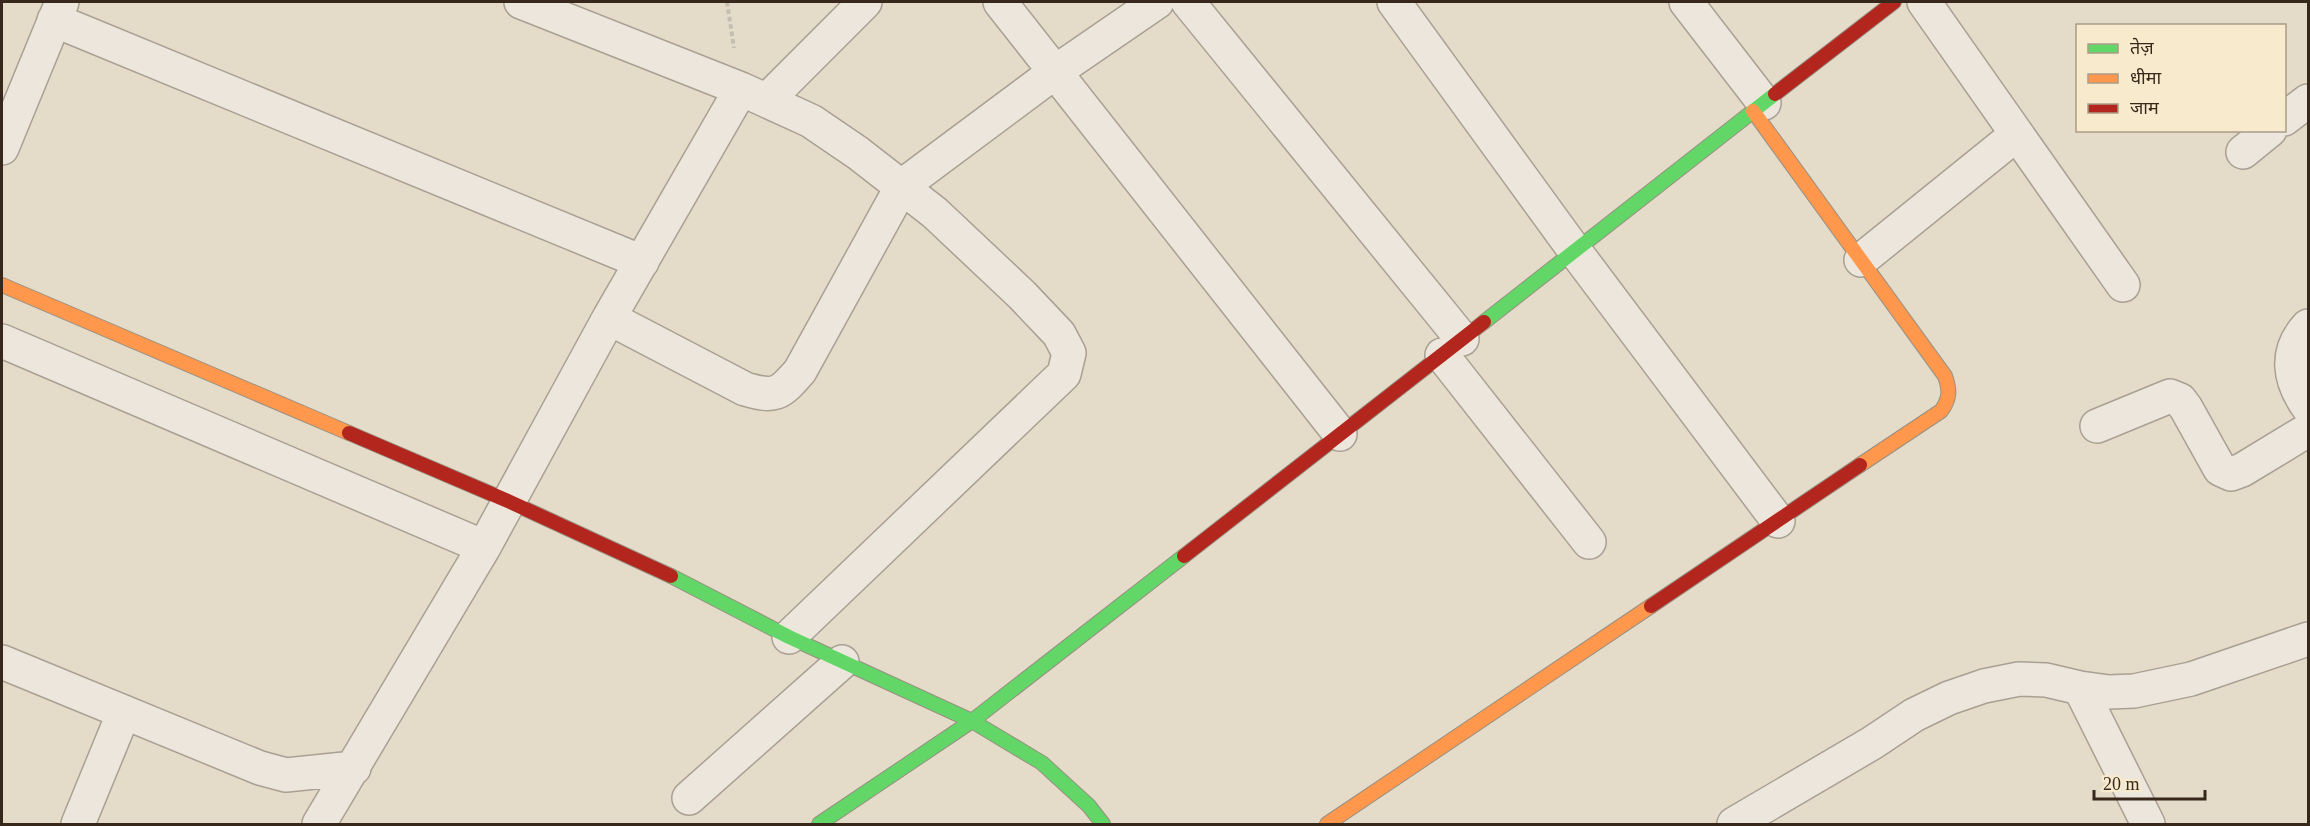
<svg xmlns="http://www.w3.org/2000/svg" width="2310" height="826" font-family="'Times New Roman','Noto Sans Devanagari',serif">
  <rect width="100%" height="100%" fill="#e4dcc9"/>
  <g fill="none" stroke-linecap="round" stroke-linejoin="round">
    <!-- street casing -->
    <g stroke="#a9a093" stroke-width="36">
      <path id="street" d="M521,2L741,89L811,121L858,153L935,213L1022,295L1059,334L1069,353L1064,374L789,637
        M1000,2L1340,434
        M1188,2L1462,339
        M1394,2L1575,251L1778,521
        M1686,2L1764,103
        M1924,2L2123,285
        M54,20L642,262
        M767,100L865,2
        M2284,119L2308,101
        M2,148L62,2
        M2243,152L2270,130
        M1861,260L2017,134
        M609,318L745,389C776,398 780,394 800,371L902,186L1055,72L1157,2
        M2308,326C2284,352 2289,380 2308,407
        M2,341L484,547
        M1442,355L1589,542
        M2097,426L2170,396L2180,400L2186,408L2220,469L2231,474L2242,470L2308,430
        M2,662L260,768L286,775L354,768
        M2080,688L2148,824
        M689,798L842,662
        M78,824L124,712
        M319,824L484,547L609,318L741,89
        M1734,824L1872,743L1914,715L1949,698L1984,686L2019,679L2046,680L2080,688L2109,692L2134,691L2191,679L2308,639"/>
    </g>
    <!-- fast casing -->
    <g stroke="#989083" stroke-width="16">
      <path id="fast" d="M1484,322L1775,94
        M671,576L789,637L972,721L1042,763L1089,806L1103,824
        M819,824L972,721L1184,556"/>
    </g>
    <!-- slow casing -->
    <g stroke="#989083" stroke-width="16">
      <path id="slow" d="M1753,111L1945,376C1950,390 1950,399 1941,411L1860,465
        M2,285L349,433
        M1327,824L1651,606"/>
    </g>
    <!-- jam casing -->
    <g stroke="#989083" stroke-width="16">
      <path id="jam" d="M1775,94L1894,2
        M349,433L508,501L671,576
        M1184,556L1484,322
        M1651,606L1860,465"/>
    </g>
    <!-- path -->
    <path stroke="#c4bdb2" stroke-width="4" stroke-dasharray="4.5 3" stroke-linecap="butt" d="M727,2L734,48"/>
    <!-- street -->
    <use href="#street" stroke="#ece6dc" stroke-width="33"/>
    <!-- fast -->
    <use href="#fast" stroke="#63d668" stroke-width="14"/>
    <!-- slow -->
    <use href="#slow" stroke="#ff974d" stroke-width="14"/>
    <!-- jam -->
    <use href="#jam" stroke="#b3261e" stroke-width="14"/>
  </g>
  <!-- border -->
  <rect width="2310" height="826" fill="none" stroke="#37281b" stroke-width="6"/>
  <!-- legend -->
  <rect x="2076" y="24" width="210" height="108" fill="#f7eacd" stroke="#aa9c86" stroke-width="1.5"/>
  <rect x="2088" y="44" width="30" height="9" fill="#63d668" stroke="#aa9c86" stroke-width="1.5"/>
  <text x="2130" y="54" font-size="18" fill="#37281b">तेज़</text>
  <rect x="2088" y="74" width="30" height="9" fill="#ff974d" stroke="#aa9c86" stroke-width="1.5"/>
  <text x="2130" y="84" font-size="18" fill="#37281b">धीमा</text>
  <rect x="2088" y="104" width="30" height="9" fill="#b3261e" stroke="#aa9c86" stroke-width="1.5"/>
  <text x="2130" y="114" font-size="18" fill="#37281b">जाम</text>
  <!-- scale -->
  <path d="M2094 790v9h111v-9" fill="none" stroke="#37281b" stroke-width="3"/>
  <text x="2103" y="790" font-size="18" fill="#37281b" stroke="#f7eacd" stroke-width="4.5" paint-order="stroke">20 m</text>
</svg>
